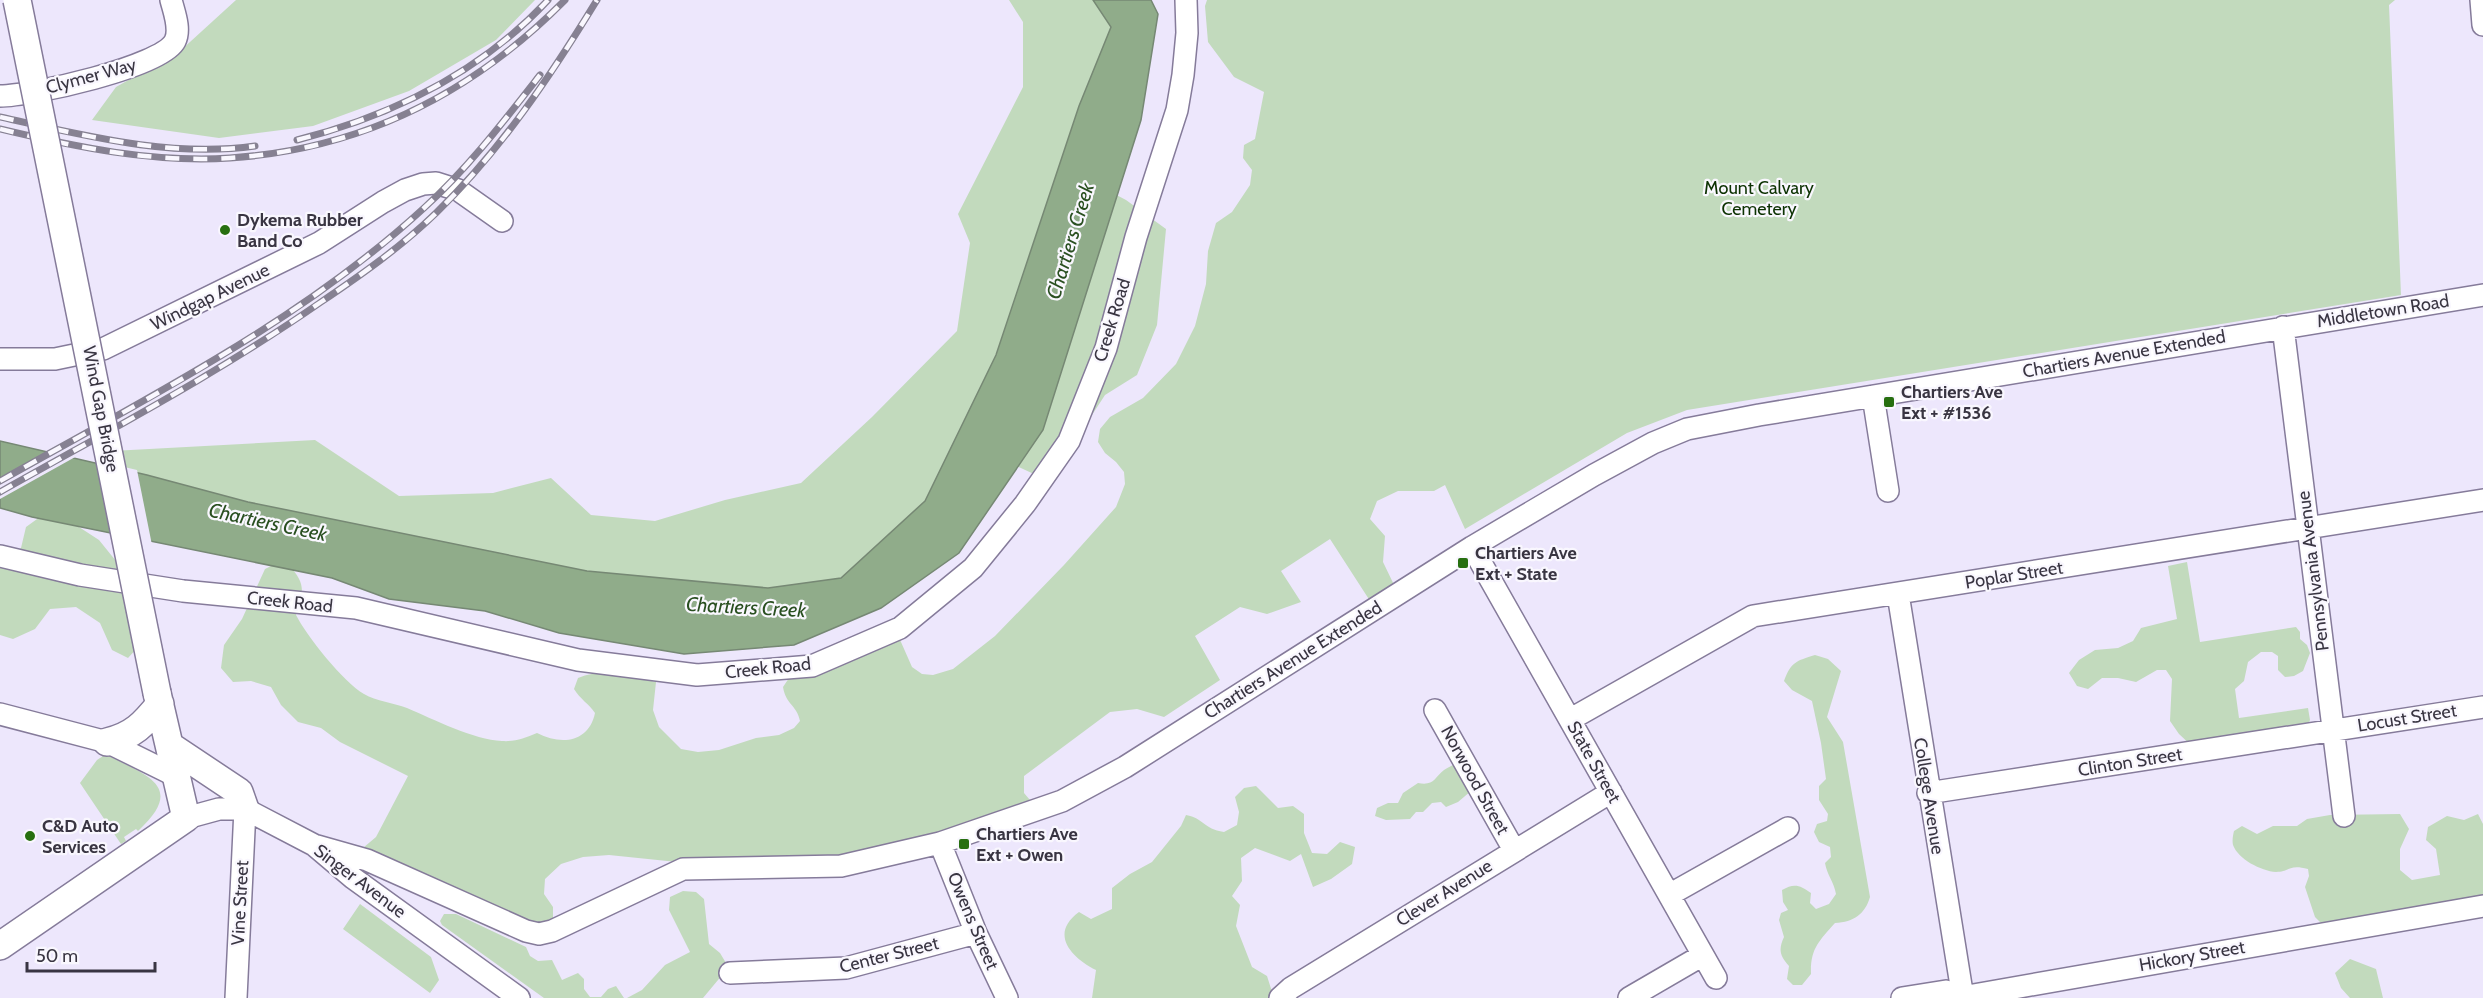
<svg xmlns="http://www.w3.org/2000/svg" width="2483" height="998" font-family="Cabin,sans-serif">
  <rect width="100%" height="100%" fill="#ede7fc"/>
  <!-- green -->
  <path fill="#c2dabd" d="M236,0H535L496,40L409,91L313,126L219,138L92,120L116,87L179,52Z
    M1009,0H1105L1116,12L1086,179L1126,200L1166,229L1157,325L1137,375L1105,395L1049,481L988,453L877,578L756,632L112,486V451L315,440L399,496L493,493L551,478L591,515L655,521L725,500L801,483L872,417L957,331L970,243L958,214L1023,87V22Z
    M1207,0H2395L2389,5L2401,295L1687,410L1627,433L1465,529L1445,485L1434,491H1398L1377,501L1370,519L1385,536L1383,562L1396,589L1372,604L1330,539L1281,571L1301,602L1267,614L1240,607L1195,636L1220,680L1164,717L1137,709L1110,712L1024,776V793L1035,806L846,859L677,862L609,855L583,857L561,864L545,879L544,894L553,907V918L537,925L357,853L376,837L408,776L340,742L321,728L298,722L281,705L271,687L251,681L233,682L221,668L224,645L242,619L265,569L275,564H288C306,584 304,590 296,615C306,635 344,683 364,694C376,701 394,703 407,708C433,719 474,740 502,741C515,742 525,738 537,733C562,746 589,742 595,713C589,704 580,699 574,689L578,678C605,667 629,676 656,682L653,710L659,727L681,749L698,752L719,750L756,738L779,735L794,728L800,721C797,705 786,705 783,687L791,675L897,633L912,667L922,674L933,675L953,669L995,636L1064,565L1116,507L1125,484L1124,472L1116,462L1105,453L1098,442L1100,429L1110,417L1143,398L1176,364L1195,326L1206,284L1208,251L1216,223L1232,212L1250,185L1252,170L1243,158L1244,145L1255,139L1264,92L1234,77L1208,42L1205,6Z
    M44,514H59L99,540L120,566L139,646L128,658L112,650L100,623L76,607L50,609L35,629L13,639L0,635V568L21,548L26,527Z
    M2187,562L2200,642L2296,627L2300,632V639L2307,645L2310,653L2303,671L2294,676L2285,677L2278,670V656L2272,652H2261L2248,662L2244,681L2235,689L2239,718L2308,708L2310,720L2307,727L2194,748L2179,734L2170,721L2172,679L2166,670H2157L2136,682L2118,678H2102L2088,689L2077,686L2069,673L2079,660L2095,650L2118,648L2133,641L2141,628L2177,619L2168,566Z
    M1815,655L1828,659L1841,671L1827,717L1843,742L1870,897C1865,914 1854,922 1835,923C1819,941 1810,949 1811,974L1802,985H1793L1787,979L1789,966C1780,956 1778,950 1784,937L1779,920L1781,913L1788,910L1783,902L1782,890C1794,883 1800,885 1811,893L1810,903L1816,909L1829,904L1836,894C1834,882 1827,875 1825,863L1831,857L1830,847L1819,842L1814,832L1817,824L1827,821L1828,814L1819,800V786L1826,779L1821,743L1812,701L1792,690L1784,681C1791,662 1796,661 1815,655Z
    M103,756H109C148,776 186,787 138,831L136,829L124,837L126,841L121,844L80,783L97,760Z
    M1459,762L1471,791L1458,802L1446,807L1441,802L1432,803L1423,812H1416L1410,819L1386,820L1375,816L1377,808L1388,803H1398L1403,793L1418,783C1434,786 1434,778 1444,770C1448,767 1454,765 1459,762Z
    M1256,786L1278,808L1293,806L1304,814V833L1312,853L1327,854L1340,842L1355,847L1352,864L1331,879L1313,887L1301,854L1290,861L1255,848L1241,858L1242,881L1232,896L1240,905L1236,926L1252,967L1267,976L1273,995L1270,998H1092L1096,970C1071,957 1049,934 1079,912L1091,919L1112,909V888L1130,874L1152,862L1181,826L1186,815C1204,818 1203,829 1224,832L1237,825L1239,812L1235,797L1244,788Z
    M2400,814L2409,829L2400,849V870L2412,880L2440,875L2436,849L2426,840L2428,827L2447,816L2464,820L2478,814L2483,824V902L2324,926L2315,917L2305,887L2309,876L2308,869C2288,864 2290,872 2276,872C2261,871 2238,859 2233,845C2232,841 2233,835 2234,831L2242,826L2257,834L2273,826H2297L2307,819L2330,815Z
    M683,891L696,892L704,899L709,944L720,953L726,963L723,974L703,998H627L642,990L665,965L690,952L669,910L670,897Z
    M360,904L431,957L439,980L430,993L343,929Z
    M444,914H456L526,947L530,956L538,961L552,960L562,980L578,973L584,979V989L590,997H601L608,989L616,986L624,998H544L442,925L440,921Z
    M2350,959L2376,969L2383,998H2350L2341,988L2335,973Z"/>
  <!-- water -->
  <path fill="#90ac8a" stroke="#768874" stroke-width="1.5" d="M1093,0H1151L1158,14L1141,120L1043,430L959,553L881,608L794,645L684,654L559,633L485,611L389,599L332,578L32,517L0,508V441L147,475L248,502L587,571L768,588L841,578L925,501L996,355L1079,106L1111,27Z"/>
  <!-- pier -->
  <path fill="#ede7fc" d="M52,450L77,456L0,499V479Z
    M99,461L137,470L152,545L111,537Z"/>
  <g fill="none" stroke-linecap="round" stroke-linejoin="round">
    <!-- minor casing -->
    <g stroke="#857b9a" stroke-width="24">
      <path id="minor" d="M2481,0L2483,25
        M0,96C30,96 162,67 175,41C181,29 174,12 171,0
        M2283,327L2344,816
        M0,359H55L103,349L319,243L383,202L405,190L423,184L436,183L458,190L502,221
        M1873,396L1888,491
        M1472,547L1716,978
        M0,556L80,575L183,591L356,608L578,660L697,675L812,666L900,628L973,568L1025,504L1069,441L1106,348L1136,237L1177,110L1183,75L1187,33L1186,0
        M1898,594L1963,998
        M1435,710L1514,850
        M0,714L107,742L178,777
        M1571,719L1753,616L2483,500
        M1928,793L2483,707
        M186,818L219,809H245L314,845L353,878L519,998
        M940,843L976,933L1007,998
        M314,845L367,860L526,931L539,934L552,931L683,869L841,866L940,843L1062,801L1125,767L1472,547L1594,475L1653,443L1687,429L1759,415L2483,295
        M1669,895L1788,828
        M730,973L846,968L976,933
        M236,998L245,809
        M1280,998L1291,988L1611,792
        M1629,998L1703,955
        M1902,998L1946,991L1962,997L2483,906"/>
    </g>
    <!-- major casing -->
    <g stroke="#857b9a" stroke-width="30">
      <path id="major" d="M107,742C133,736 144,724 160,704
        M170,746L239,792L245,809
        M0,946L186,818L157,693"/>
    </g>
    <!-- minor -->
    <use href="#minor" stroke="#fff" stroke-width="21"/>
    <!-- major -->
    <use href="#major" stroke="#fff" stroke-width="27"/>
    <!-- rail casing -->
    <g stroke="#868192" stroke-width="7">
      <path id="rail" d="M0,117C83,135 170,158 255,146
        M0,129C75,147 153,163 230,158C363,149 473,93 565,0
        M297,140C391,116 481,72 548,0
        M0,481C145,399 300,322 424,208C468,168 504,121 540,75
        M0,492C108,431 219,373 321,302C361,275 401,247 436,213C501,150 550,77 597,0"/>
    </g>
    <!-- rail -->
    <use href="#rail" stroke="#f9f7fe" stroke-width="4.5" stroke-dasharray="14" stroke-linecap="butt"/>
    <!-- major-bridge casing -->
    <g stroke="#857b9a" stroke-width="30" stroke-linecap="butt">
      <path id="major-bridge" d="M17,0L157,693"/>
    </g>
    <!-- major-bridge -->
    <use href="#major-bridge" stroke="#fff" stroke-width="27"/>
  </g>
  <!-- markers -->
  <g fill="#276f10" stroke="#f9f7fe" stroke-width="2">
    <circle cx="225" cy="230" r="6"/>
    <rect x="1883" y="396" width="12" height="12" rx="3"/>
    <rect x="1457" y="557" width="12" height="12" rx="3"/>
    <circle cx="30" cy="836" r="6"/>
    <rect x="958" y="838" width="12" height="12" rx="3"/>
  </g>
  <g text-anchor="middle" stroke-width="4.5" stroke-linejoin="round" paint-order="stroke">
    <!-- street labels -->
    <g font-size="18" fill="#393542" stroke="#f9f7fe">
      <text transform="translate(91 76) rotate(-15)" y="6">Clymer Way</text>
      <text transform="translate(210 297) rotate(-26)" y="6">Windgap Avenue</text>
      <text transform="translate(2383 311) rotate(-9)" y="6">Middletown Road</text>
      <text transform="translate(1112 320) rotate(-73)" y="6">Creek Road</text>
      <text transform="translate(2124 354) rotate(-10)" y="6">Chartiers Avenue Extended</text>
      <text transform="translate(101 409) rotate(79)" y="6">Wind Gap Bridge</text>
      <text transform="translate(2313 571) rotate(-97)" y="6">Pennsylvania Avenue</text>
      <text transform="translate(2014 575) rotate(-9)" y="6">Poplar Street</text>
      <text transform="translate(290 602) rotate(6)" y="6">Creek Road</text>
      <text transform="translate(1293 660) rotate(-32)" y="6">Chartiers Avenue Extended</text>
      <text transform="translate(768 668) rotate(-6)" y="6">Creek Road</text>
      <text transform="translate(2407 718) rotate(-9)" y="6">Locust Street</text>
      <text transform="translate(1594 762) rotate(61)" y="6">State Street</text>
      <text transform="translate(2130 762) rotate(-9)" y="6">Clinton Street</text>
      <text transform="translate(1475 780) rotate(61)" y="6">Norwood Street</text>
      <text transform="translate(1929 796) rotate(81)" y="6">College Avenue</text>
      <text transform="translate(360 881) rotate(37)" y="6">Singer Avenue</text>
      <text transform="translate(1444 893) rotate(-32)" y="6">Clever Avenue</text>
      <text transform="translate(240 903) rotate(-87)" y="6">Vine Street</text>
      <text transform="translate(973 921) rotate(67)" y="6">Owens Street</text>
      <text transform="translate(889 955) rotate(-14)" y="6">Center Street</text>
      <text transform="translate(2192 956) rotate(-10)" y="6">Hickory Street</text>
    </g>
    <!-- park labels -->
    <g font-size="18" fill="#0c3202" stroke="#f9f7fe">
      <text x="1759" y="194">Mount Calvary<tspan x="1759" dy="21">Cemetery</tspan></text>
    </g>
    <!-- poi labels -->
    <g font-size="18" font-weight="bold" fill="#393542" stroke="#f9f7fe" text-anchor="start">
      <text x="237" y="226">Dykema Rubber<tspan x="237" dy="21">Band Co</tspan></text>
      <text x="1901" y="398">Chartiers Ave<tspan x="1901" dy="21">Ext + #1536</tspan></text>
      <text x="1475" y="559">Chartiers Ave<tspan x="1475" dy="21">Ext + State</tspan></text>
      <text x="42" y="832">C&amp;D Auto<tspan x="42" dy="21">Services</tspan></text>
      <text x="976" y="840">Chartiers Ave<tspan x="976" dy="21">Ext + Owen</tspan></text>
    </g>
    <!-- water labels -->
    <g font-size="20" font-style="italic" fill="#294f20" stroke="#f9f7fe">
      <text transform="translate(1070 241) rotate(-73)" y="7">Chartiers Creek</text>
      <text transform="translate(268 522) rotate(12)" y="7">Chartiers Creek</text>
      <text transform="translate(746 607) rotate(3)" y="7">Chartiers Creek</text>
    </g>
  </g>
  <!-- scale -->
  <path d="M27 962v9h128v-9" fill="none" stroke="#393542" stroke-width="3"/>
  <text x="36" y="962" font-size="18" fill="#393542" stroke="#f9f7fe" stroke-width="4.5" paint-order="stroke">50 m</text>
</svg>
